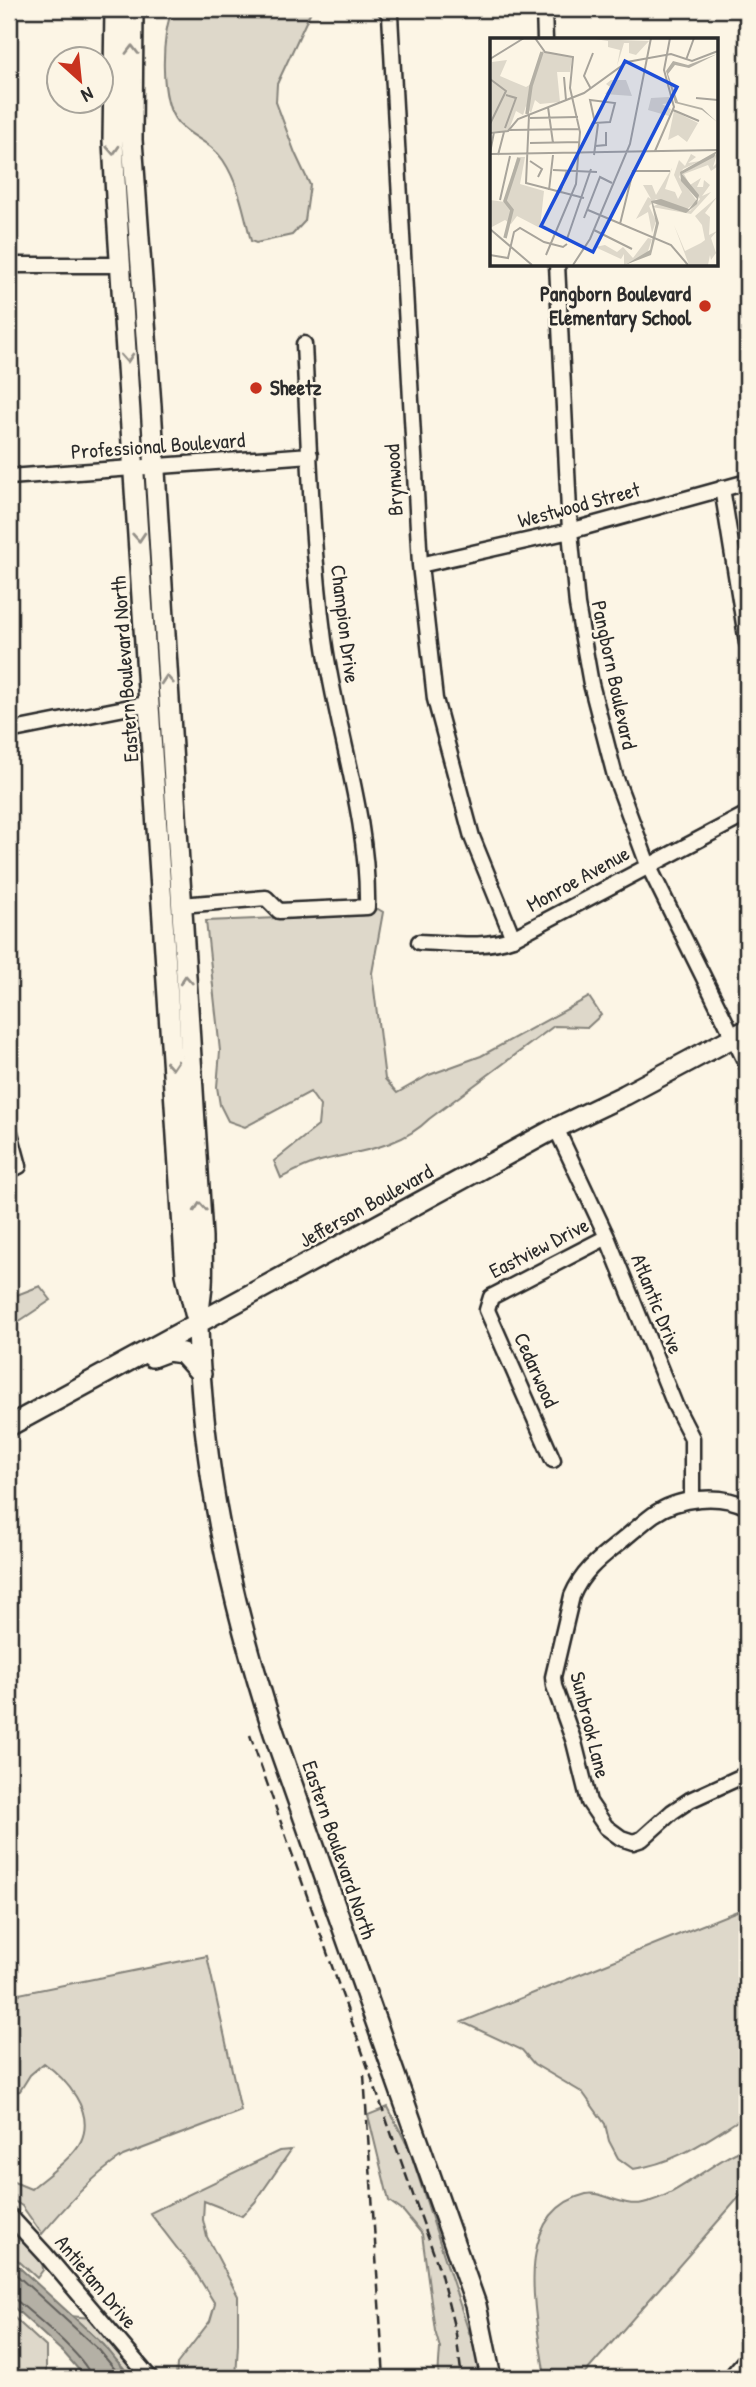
<svg xmlns="http://www.w3.org/2000/svg" width="756" height="2387" font-family="'Patrick Hand',sans-serif">
  <rect width="100%" height="100%" fill="#fcf5e5"/>
  <filter id="ink" filterUnits="userSpaceOnUse"><feTurbulence type="fractalNoise" baseFrequency=".0143" numOctaves="2"/><feDisplacementMap in="SourceGraphic" scale="14" xChannelSelector="R" yChannelSelector="G"/><feConvolveMatrix kernelMatrix="1 2 1 2 8 2 1 2 1" color-interpolation-filters="sRGB"/></filter>
  <g filter="url(#ink)">
    <!-- green -->
    <path fill="#ded8ca" stroke="#84827a" stroke-width="2" d="M173,9H312L277,84L276,102L295,153L310,185L305,221L292,235L256,243L251,241C244,213 239,184 223,160C212,143 191,137 178,123C159,102 161,32 173,9Z
      M378,909L383,912L372,973L385,1079L397,1093L429,1075L481,1056L589,997L601,1015L588,1027L554,1026L429,1119C399,1149 356,1151 317,1162C304,1166 293,1172 281,1178L274,1161L318,1126L320,1106L310,1092L245,1127L228,1121L220,1105L217,1087L220,1051L206,921L304,917Z
      M40,1286L51,1300L15,1324L13,1337L9,1340V1298Z
      M747,1907V2115C709,2138 678,2163 633,2169L618,2158L609,2141L605,2124L583,2093L534,2064L522,2050L462,2022Z
      M207,1956L241,2111L123,2156C91,2177 67,2205 42,2234L22,2206L9,2198V2180L31,2189C45,2177 73,2158 81,2141C95,2111 66,2079 44,2063L30,2075L20,2091L9,2094V1996Z
      M388,2107L410,2151L479,2363L476,2378H438L440,2348L435,2331L422,2234L404,2212L389,2201L368,2115Z
      M747,2148V2188L581,2378H545C538,2323 508,2213 586,2194C601,2190 623,2208 643,2203C683,2194 710,2161 747,2148Z
      M291,2150L255,2202L242,2216L204,2201L203,2220L207,2237L238,2296V2344L236,2378H176L177,2364L210,2321L215,2304L196,2273L150,2213L279,2151Z
      M9,2229L41,2250L43,2270L37,2278L9,2252Z
      M9,2313L46,2347V2378H9Z
      M70,2316L91,2318L143,2378H131L123,2367Z"/>
    <!-- water -->
    <path fill="#b4b0a5" stroke="#7d7b74" stroke-width="2" d="M9,2258L104,2345L131,2378H86L64,2353L9,2303Z"/>
    <g fill="none" stroke-linecap="round" stroke-linejoin="round">
      <!-- shore -->
      <path stroke="#62605c" stroke-width="2" d="M9,2268L99,2350L122,2378
        M9,2298L16,2300C32,2314 89,2359 91,2378"/>
      <!-- minor casing -->
      <g stroke="#2b2b2b" stroke-width="19">
        <path id="minor" d="M385,9L390,15L420,565L435,699L472,837L513,938
          M544,9L545,40
          M557,264L570,531L577,605L591,684L615,776L648,865L747,1065
          M9,265H121
          M9,477L310,455
          M722,488L747,643
          M420,565L570,531L747,482
          M9,731L150,703
          M181,905L266,898L279,911L367,907C369,817 336,729 324,640C311,542 309,443 304,344
          M419,942C452,943 482,949 513,938L747,814
          M556,1128L607,1237L675,1405L692,1438V1500
          M9,1129L19,1166L9,1171
          M553,1460L487,1310L491,1297L607,1237
          M747,1507C720,1493 678,1497 653,1515C641,1524 630,1534 619,1543C599,1559 582,1572 572,1596L553,1677L554,1686L574,1742L589,1802L606,1827L621,1838L633,1842L642,1839L672,1812L690,1800L747,1774
          M9,2215L45,2254L150,2378
          M730,2378L747,2358"/>
      </g>
      <!-- major casing -->
      <g stroke="#2b2b2b" stroke-width="24">
        <path id="major" d="M115,9L113,141L116,197L186,1274L195,1313
          M133,9L132,140L151,406L202,1237C202,1253 203,1269 202,1285C201,1299 198,1313 198,1327C202,1469 230,1599 274,1733L476,2305L491,2378
          M152,1357L168,1351L182,1353L201,1374
          M9,1426L556,1128L625,1095L747,1030"/>
      </g>
      <!-- minor -->
      <use href="#minor" stroke="#fcf5e5" stroke-width="14"/>
      <!-- major -->
      <use href="#major" stroke="#fcf5e5" stroke-width="19"/>
      <!-- rail -->
      <path stroke="#2b2b2b" stroke-width="2.5" stroke-dasharray="10 5" stroke-linecap="butt" d="M250,1735L440,2271L456,2334L462,2378
        M364,2075L384,2378"/>
    </g>
    <!-- one-way arrows -->
    <defs><path id="oneway-chevron" d="M-2-3.5L2.5 0L-2 3.5" fill="none" stroke-width="1.6" stroke-linecap="round" stroke-linejoin="round" transform="scale(1.75)"/></defs>
    <g stroke="#949088">
      <use href="#oneway-chevron" transform="translate(132 50) rotate(-90)"/>
      <use href="#oneway-chevron" transform="translate(113 150) rotate(87)"/>
      <use href="#oneway-chevron" transform="translate(127 358) rotate(86)"/>
      <use href="#oneway-chevron" transform="translate(139 537) rotate(86)"/>
      <use href="#oneway-chevron" transform="translate(167 680) rotate(-94)"/>
      <use href="#oneway-chevron" transform="translate(186 980) rotate(-94)"/>
      <use href="#oneway-chevron" transform="translate(172 1065) rotate(86)"/>
      <use href="#oneway-chevron" transform="translate(200 1207) rotate(-94)"/>
    </g>
  </g>
  <!-- markers -->
  <g fill="#c8321e" stroke="#fcf5e5" stroke-width="2.5">
    <circle cx="705" cy="306" r="7"/>
    <circle cx="256" cy="388" r="7"/>
  </g>
  <g text-anchor="middle" stroke-width="5" stroke-linejoin="round" paint-order="stroke">
    <!-- poi labels -->
    <g font-size="21" font-weight="bold" fill="#2b2b2b" stroke="#fcf5e5" text-anchor="end">
      <text x="691" y="301">Pangborn Boulevard<tspan x="691" dy="24">Elementary School</tspan></text>
      <text x="270" y="395" text-anchor="start">Sheetz</text>
    </g>
    <!-- street labels -->
    <g font-size="21" fill="#2b2b2b" stroke="#fcf5e5">
      <text transform="translate(158 446) rotate(-4)" y="7">Professional Boulevard</text>
      <text transform="translate(394 480) rotate(-93)" y="7">Brynwood</text>
      <text transform="translate(579 505) rotate(-15)" y="7">Westwood Street</text>
      <text transform="translate(345 624) rotate(83)" y="7">Champion Drive</text>
      <text transform="translate(125 669) rotate(-94)" y="7">Eastern Boulevard North</text>
      <text transform="translate(614 675) rotate(78)" y="7">Pangborn Boulevard</text>
      <text transform="translate(578 879) rotate(-29)" y="7">Monroe Avenue</text>
      <text transform="translate(366 1206) rotate(-29)" y="7">Jefferson Boulevard</text>
      <text transform="translate(539 1248) rotate(-27)" y="7">Eastview Drive</text>
      <text transform="translate(657 1304) rotate(68)" y="7">Atlantic Drive</text>
      <text transform="translate(536 1370) rotate(66)" y="7">Cedarwood</text>
      <text transform="translate(590 1725) rotate(76)" y="7">Sunbrook Lane</text>
      <text transform="translate(339 1850) rotate(71)" y="7">Eastern Boulevard North</text>
      <text transform="translate(96 2282) rotate(50)" y="7">Antietam Drive</text>
    </g>
  </g>
  <!-- overview -->
  <g transform="translate(490 38)">
    <rect width="228" height="228" fill="#fcf5e5"/>
    <path d="M98,0H157L130,2L159,3L146,17L139,15V5H134L127,28L130,12L118,9V3ZM52,13L82,19L80,34H67L70,64L50,66L45,62L41,75L36,68L33,77L26,73L19,92L0,94L2,24L17,22L10,38L36,49L43,45ZM121,42H136L142,58L115,56L120,49L116,46ZM179,59L182,65L172,66L181,71L179,78L158,72L161,60ZM184,73L208,85L197,104L188,97L178,102ZM201,116L206,119L198,125L210,123L193,131L189,139L207,163L196,172L166,161L159,168L166,183L162,195L158,174L146,181L158,159L161,161L153,147H162L166,157L182,130L175,151L185,154L188,161L192,154L184,137L189,122L195,128ZM227,116L223,129L227,125V129L221,133L218,127L194,136L200,147L211,140L207,149H213L214,142L220,147L212,158L221,154L201,176L162,169L170,165L200,173L210,161L192,136ZM27,119H35L30,146L54,153L50,190L27,178L21,186L15,182L0,190V162L15,164ZM227,159L215,175L220,179L219,197L227,193L221,200L226,215L221,222L220,217L218,227H199L184,187L195,213L211,205L215,202L212,187L205,178ZM158,200L162,201L157,216L134,227V216L131,221L105,209L115,207L127,214L133,209L143,220Z" fill="#ded8ca"/>
    <path d="M227,16L199,30L185,27L178,36L188,64L212,70L227,84L212,72L185,65L176,33L183,23L198,27ZM227,113L224,119L192,136L209,157L207,166L196,175L163,165L169,185L161,217L135,227L160,212L166,185L161,163L171,161L199,171L207,161L191,143L190,134Z" fill="#b4b0a5"/>
    <path fill="none" stroke="#b4b0a5" stroke-width="3.5" d="M37,76L41,48L52,14M15,200L22,172L15,163L29,120"/>
    <path fill="none" stroke="#a8a49b" stroke-width="2" d="M45,0L55,14L83,19L80,50L90,94L86,146L56,217M0,21L34,0M196,22L204,0M74,39L76,62M0,41L16,53L0,86M101,51L94,38L103,15M206,60L228,62M100,62L125,65L120,84L105,85ZM58,69L63,105M183,72L209,83M39,77L36,145L94,160M40,80L88,79M15,90L26,60L16,57M19,92L90,91M0,95L18,93L28,81L94,55L137,24L181,16L202,23L228,13M40,105L90,104M105,108L116,107V94M165,113L184,69L174,32L180,0M0,115L4,94M0,116L228,112M8,117L14,94M104,117L108,86M40,123L52,131L48,139M63,132L107,134M59,152L63,117M70,155L77,132M10,162L20,118M98,172L181,207L198,227M94,180L110,139L122,145M130,186L143,133H180M0,191L42,227M104,192L142,211M77,201L101,131M0,217L18,220L24,194L30,190L54,204L73,209L77,206M83,227L100,201L140,106L161,0"/>
    <path fill="#1d4ed8" fill-opacity="0.15" stroke="#1d4ed8" stroke-width="3.5" d="M135,23L187,49L103,214L51,188Z"/>
    <rect width="228" height="228" fill="none" stroke="#2b2b2b" stroke-width="3.5"/>
  </g>
  <!-- margin -->
  <rect width="756" height="2387" fill="none" stroke="#fcf5e5" stroke-width="35"/>
  <rect x="18" y="18" width="721" height="2352" fill="none" stroke="#2b2b2b" stroke-width="2.5" filter="url(#ink)"/>
  <!-- north arrow -->
  <g transform="translate(80 80) rotate(153)"><circle r="33" fill="#fcf5e5" stroke="#a8a49b" stroke-width="2"/>
  <path d="M0-5L12 26L0 18L-12 26Z" fill="#c8321e"/>
  <text y="-10" font-size="19" font-weight="bold" text-anchor="middle" fill="#2b2b2b">N</text>
  </g>
</svg>
